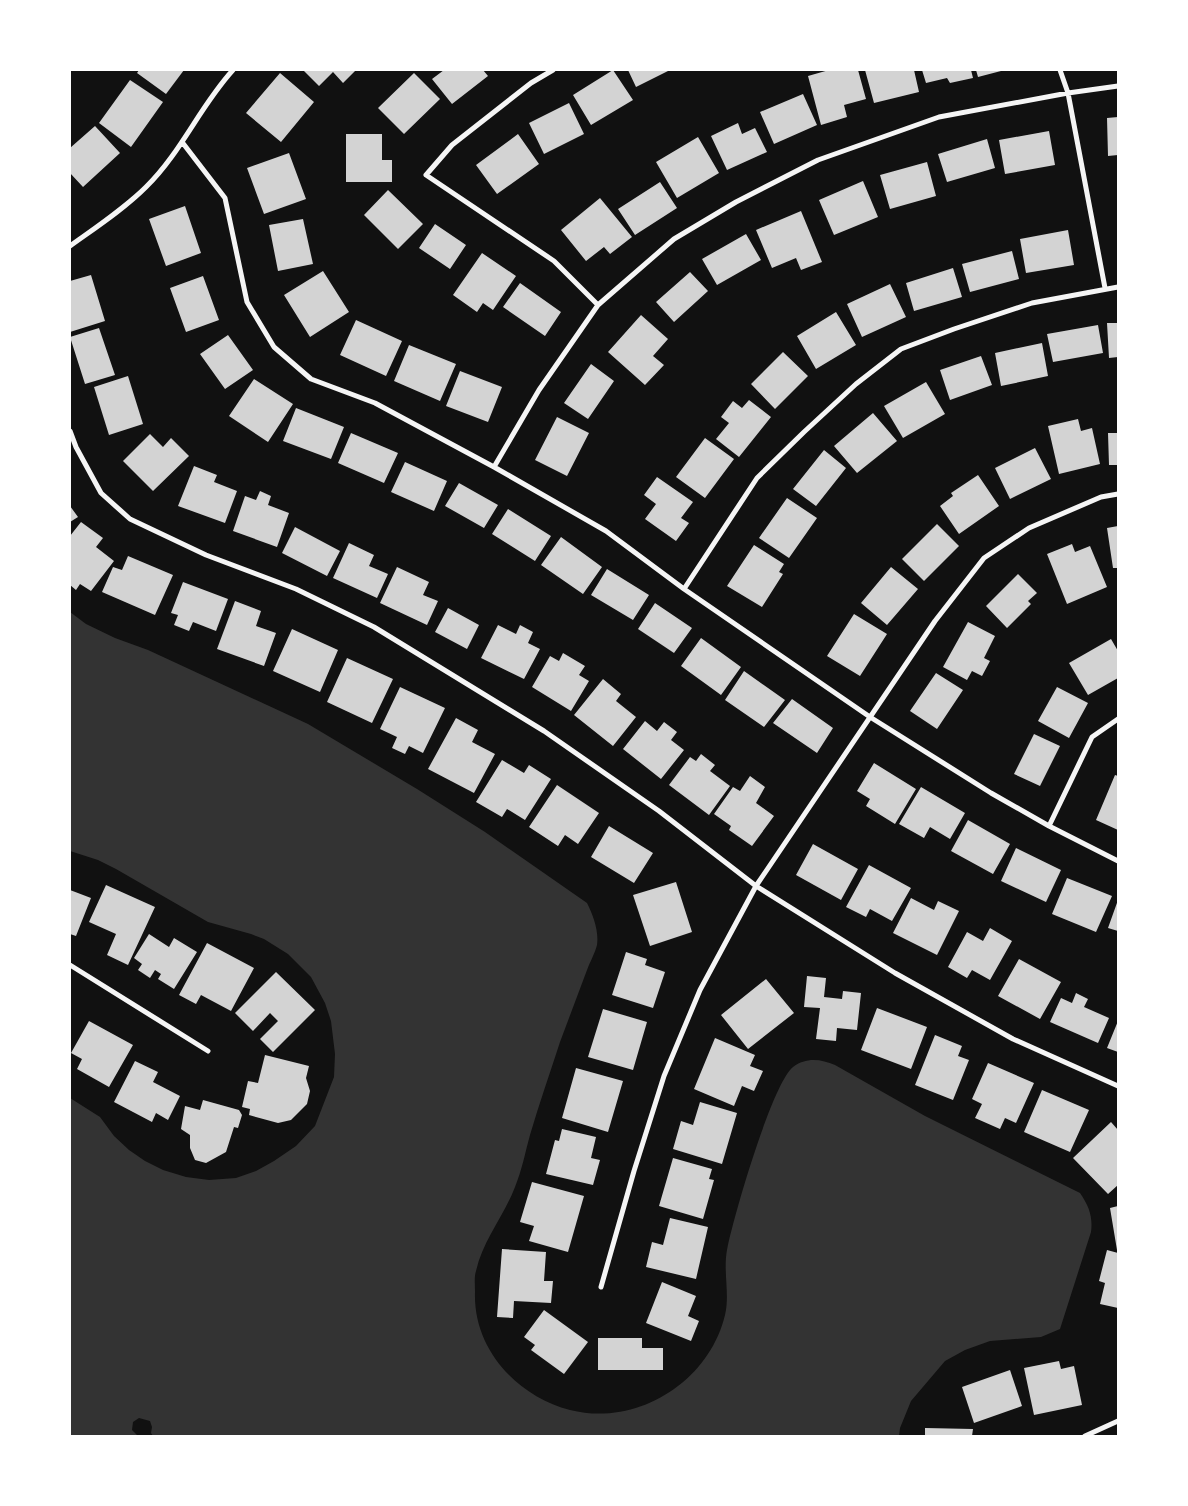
<svg xmlns="http://www.w3.org/2000/svg" width="1188" height="1506" font-family="'DM Sans',sans-serif">
  <rect width="100%" height="100%" fill="#111"/>
  <!-- water -->
  <path fill="#333" d="M70,612L86,624L115,638L148,650L308,724L417,789L485,832L587,903C593,915 599,931 597,945C595,953 590,962 587,970C578,994 569,1018 560,1042C550,1073 539,1104 530,1135C525,1153 522,1170 515,1187C504,1216 483,1240 476,1271C474,1277 475,1285 475,1292C473,1349 517,1396 570,1410C637,1427 709,1382 725,1315C730,1294 723,1272 727,1250C733,1218 772,1084 793,1067C806,1057 821,1059 835,1065L925,1116L1080,1193C1089,1206 1093,1217 1091,1232L1060,1329L1041,1337L990,1341L965,1350L945,1361L911,1401L900,1428L899,1436H70V1098L100,1117L114,1136L129,1150L145,1161L163,1170L186,1177L209,1180L236,1178L256,1171L274,1161L296,1146L315,1126L334,1077L335,1054L331,1021L325,1003L311,977L288,954L264,939L251,934L208,922L116,869L98,860L70,851Z"/>
  <!-- pier -->
  <path fill="#111" d="M139,1418L150,1421L152,1427L151,1433L153,1436H138L132,1430L133,1422Z"/>
  <!-- building -->
  <path fill="#d3d3d3" d="M139,70H184L166,94L137,73Z
    M303,70H356L343,83L333,72L319,86Z
    M444,70H483L488,76L452,104L432,79Z
    M613,70L633,100L591,125L573,95Z
    M628,70H670L636,87Z
    M829,70H858L866,99L844,105L847,117L821,125L808,76Z
    M865,70H914L919,92L874,103Z
    M922,70H971L973,78L950,83L947,78L926,83Z
    M976,70H1001V71L978,77Z
    M280,73L314,102L281,142L246,113Z
    M414,73L440,99L404,134L378,108Z
    M130,80L163,102L131,147L99,123Z
    M803,94L817,125L774,144L760,112Z
    M569,103L584,134L544,154L529,123Z
    M1118,117V155L1108,156L1107,118Z
    M738,123L742,134L755,128L767,152L727,170L711,136Z
    M95,126L120,153L83,187L70,173V148Z
    M1049,131L1055,165L1005,174L999,140Z
    M346,134H382V160H392V182H346Z
    M518,134L539,164L497,194L476,165Z
    M698,137L719,173L677,198L656,162Z
    M987,139L995,168L947,182L938,154Z
    M289,153L306,199L264,214L247,168Z
    M927,162L936,196L890,209L880,175Z
    M863,181L878,217L834,235L819,200Z
    M660,182L677,208L635,235L618,209Z
    M388,190L423,224L398,249L364,215Z
    M600,198L632,237L610,254L604,247L586,261L561,230Z
    M185,206L201,253L166,266L149,219Z
    M801,211L822,262L801,270L796,258L772,268L756,230Z
    M303,219L313,264L278,271L269,225Z
    M435,224L466,245L450,269L419,248Z
    M1068,230L1074,265L1026,273L1020,239Z
    M746,234L761,260L717,285L702,259Z
    M1012,251L1019,279L970,292L962,264Z
    M482,253L516,276L493,310L483,303L477,312L453,295Z
    M953,268L962,297L914,311L906,283Z
    M323,271L349,312L310,337L284,295Z
    M690,272L708,291L674,322L656,302Z
    M91,275L105,321L70,332V281Z
    M203,276L219,320L186,332L170,288Z
    M520,283L561,312L545,336L503,307Z
    M890,284L906,317L862,337L847,304Z
    M836,312L856,345L816,369L797,336Z
    M641,315L668,339L653,356L664,365L645,385L608,352Z
    M356,320L402,341L386,376L340,355Z
    M1107,323H1118V357L1109,358Z
    M1098,325L1103,353L1053,362L1047,334Z
    M99,328L115,375L85,384L70,337Z
    M228,335L253,370L225,389L200,354Z
    M1042,343L1048,376L1001,386L995,353Z
    M409,345L456,364L440,401L394,381Z
    M783,352L808,376L775,409L751,384Z
    M981,356L992,385L950,400L940,370Z
    M591,364L614,381L588,419L564,403Z
    M460,371L502,387L488,422L446,406Z
    M128,376L143,424L109,435L94,387Z
    M254,379L293,404L268,442L229,416Z
    M926,382L945,414L903,438L884,406Z
    M749,400L771,417L739,457L716,439L729,423L721,417L733,401L742,408Z
    M296,408L344,427L331,459L283,441Z
    M873,413L897,441L857,473L834,446Z
    M557,417L589,433L567,476L535,460Z
    M1078,419L1081,431L1092,428L1100,464L1059,474L1048,426Z
    M351,433L398,453L384,483L338,463Z
    M1108,433H1118V465H1109Z
    M150,434L163,447L171,438L189,456L153,491L123,461Z
    M705,438L734,459L705,498L676,477Z
    M1035,448L1051,479L1010,499L995,468Z
    M824,450L846,468L816,506L793,489Z
    M405,462L447,481L434,511L391,492Z
    M194,466L217,475L214,482L237,491L225,523L178,506Z
    M978,475L999,506L959,534L940,506L953,496L951,493Z
    M657,477L693,502L681,518L689,523L676,541L645,519L656,504L644,495Z
    M459,483L498,505L484,528L445,506Z
    M260,491L271,496L268,505L289,513L277,547L233,531L245,496L256,500Z
    M787,498L817,518L789,558L759,538Z
    M70,506L78,517L70,522Z
    M508,509L551,536L535,561L492,534Z
    M81,522L103,538L96,547L114,561L91,591L80,584L76,590L70,585V536Z
    M937,524L959,546L924,581L902,559Z
    M1118,526V568H1113L1107,528Z
    M295,527L340,551L327,576L282,553Z
    M561,537L602,567L583,594L541,565Z
    M349,543L374,555L369,566L388,574L377,598L333,578Z
    M1072,544L1075,552L1090,546L1107,587L1067,604L1047,554Z
    M754,545L784,564L779,572L783,574L762,607L727,586Z
    M128,556L173,575L155,615L102,592L113,567L122,570Z
    M397,567L429,582L423,595L438,601L427,625L380,603Z
    M891,567L918,589L887,625L861,603Z
    M607,569L649,595L633,620L591,595Z
    M1018,574L1037,593L1028,601L1031,604L1007,628L986,606Z
    M183,582L228,599L216,631L193,622L189,631L174,625L178,615L171,613Z
    M235,601L261,611L256,626L276,633L264,666L217,649Z
    M655,603L692,628L674,653L638,629Z
    M448,608L479,625L467,649L435,632Z
    M854,614L887,634L860,676L827,656Z
    M968,622L995,636L984,658L990,661L982,676L972,671L967,680L943,667Z
    M498,625L516,634L520,625L533,632L528,643L540,649L524,679L481,658Z
    M292,629L338,650L320,692L273,671Z
    M701,638L741,667L721,695L681,666Z
    M1111,639L1118,651V678L1088,695L1069,663Z
    M563,653L585,666L579,675L589,681L571,711L532,687L550,656L559,661Z
    M347,658L393,679L372,723L327,702Z
    M744,671L785,700L764,727L725,700Z
    M936,673L963,690L937,729L910,711Z
    M603,679L621,694L616,701L636,717L613,746L574,715Z
    M400,687L445,708L423,753L409,746L405,754L392,748L397,737L380,729Z
    M1057,687L1088,703L1069,738L1038,721Z
    M792,699L833,728L817,753L773,723Z
    M456,718L478,730L472,742L495,754L474,793L428,769Z
    M645,721L657,731L664,722L677,732L671,740L684,750L661,779L623,749Z
    M1034,734L1060,746L1040,786L1014,774Z
    M701,754L715,765L710,771L730,786L709,815L669,785L690,757L696,761Z
    M502,760L524,773L529,765L551,779L525,820L507,809L502,817L476,802Z
    M874,763L916,789L895,824L866,806L870,799L857,791Z
    M1115,775L1118,776V830L1096,820Z
    M750,776L765,787L756,803L774,816L752,846L729,830L731,826L714,814L733,787L740,791Z
    M557,785L599,813L578,844L565,835L558,846L529,827Z
    M921,787L965,813L950,839L930,827L924,838L899,824Z
    M968,820L1010,844L993,874L951,851Z
    M609,826L653,853L634,883L591,857Z
    M813,844L858,869L841,900L796,875Z
    M1016,848L1061,870L1046,902L1001,881Z
    M869,865L911,888L892,921L870,909L866,917L846,907Z
    M1067,878L1112,896L1096,932L1052,914Z
    M676,882L692,932L650,946L633,895Z
    M106,885L155,907L128,965L107,955L116,934L89,922Z
    M70,890L91,898L76,936L70,934Z
    M911,898L934,910L938,901L959,911L937,955L893,933Z
    M1118,900V931L1108,928Z
    M990,928L1012,941L990,980L972,970L967,978L948,967L967,932L983,941Z
    M149,934L169,947L174,938L197,952L174,989L158,979L161,974L155,970L150,978L138,970L142,964L134,958Z
    M207,943L254,968L231,1011L201,995L196,1004L179,995Z
    M626,952L647,959L645,965L665,972L653,1008L612,995Z
    M1019,959L1061,982L1040,1019L998,996Z
    M276,972L315,1010L273,1052L260,1039L278,1021L270,1013L253,1031L235,1013Z
    M807,976L826,978L824,997L842,999L843,991L861,993L857,1030L837,1028L836,1041L816,1039L820,1008L804,1007Z
    M766,979L794,1013L748,1049L721,1015Z
    M1076,993L1088,999L1084,1007L1109,1018L1098,1043L1050,1022L1061,998L1072,1003Z
    M877,1008L927,1027L911,1069L861,1050Z
    M603,1009L647,1022L633,1070L588,1057Z
    M89,1021L133,1045L109,1087L77,1069L82,1059L71,1053Z
    M1118,1021V1052L1107,1048Z
    M935,1035L962,1046L958,1056L969,1060L953,1100L915,1085Z
    M715,1038L755,1055L750,1066L763,1071L754,1091L742,1086L734,1106L694,1089Z
    M265,1055L309,1066L306,1078L310,1091L307,1104L291,1120L278,1123L249,1115L250,1109L242,1107L248,1081L258,1083Z
    M135,1061L158,1072L153,1082L180,1096L168,1120L156,1113L152,1122L114,1102Z
    M988,1063L1034,1083L1016,1123L1005,1118L1000,1129L975,1118L982,1104L972,1099Z
    M576,1068L623,1081L608,1132L562,1118Z
    M1042,1090L1089,1110L1070,1152L1024,1132Z
    M203,1100L239,1110L242,1115L238,1128L234,1127L226,1152L206,1163L195,1160L190,1148V1135L181,1129L185,1106L200,1110Z
    M700,1102L737,1113L722,1164L673,1149L681,1121L693,1125Z
    M1111,1122L1118,1130V1185L1108,1194L1073,1158Z
    M562,1129L596,1137L591,1158L600,1160L593,1185L546,1174L555,1140L559,1141Z
    M673,1158L712,1169L709,1179L714,1180L703,1219L659,1206Z
    M532,1182L584,1196L568,1252L529,1241L534,1226L520,1222Z
    M1118,1206V1250H1117L1110,1208Z
    M670,1218L708,1227L696,1279L646,1267L652,1242L663,1245Z
    M502,1249L546,1252L544,1281H553L551,1303L514,1301L513,1318L497,1317Z
    M1107,1250L1118,1253V1308L1100,1304L1105,1283L1099,1281Z
    M662,1282L696,1296L688,1316L699,1321L691,1341L646,1323Z
    M544,1310L588,1342L564,1374L531,1350L535,1345L524,1337Z
    M598,1338H642V1348H663V1370H598Z
    M1059,1361L1061,1369L1074,1366L1082,1405L1034,1415L1024,1368Z
    M1010,1370L1022,1406L974,1423L962,1387Z
    M925,1428L973,1429L972,1436H925Z"/>
  <g fill="none" stroke-linecap="round" stroke-linejoin="round">
    <!-- minor -->
    <path stroke="#f5f5f5" stroke-width="5" d="M553,70L531,83L452,145L426,175L554,261L598,305
      M1060,70L1068,93L1105,288
      M182,142L225,198L247,302L274,347L311,379L375,403L494,467L606,531L684,589L870,717L991,793L1049,826L1118,861
      M70,246C95,228 124,209 146,187C181,153 200,106 233,70
      M70,431L76,447L101,493L130,519L206,555L296,589L374,627L544,731L659,811L756,886L895,973L1013,1039L1118,1086
      M494,467L539,390L598,305L674,239L736,202L818,160L939,117L1068,93L1118,86
      M684,589L757,478L804,432L856,384L901,349L954,329L1032,303L1118,287
      M1049,826L1092,737L1118,719
      M70,965L208,1051
      M601,1287L634,1171L664,1076L700,990L756,886L935,621L984,558L1029,528L1101,497L1118,494
      M1085,1436L1118,1421"/>
  </g>
  <!-- border -->
  <rect width="1188" height="1506" fill="none" stroke="#ffffff" stroke-width="142"/>
</svg>
